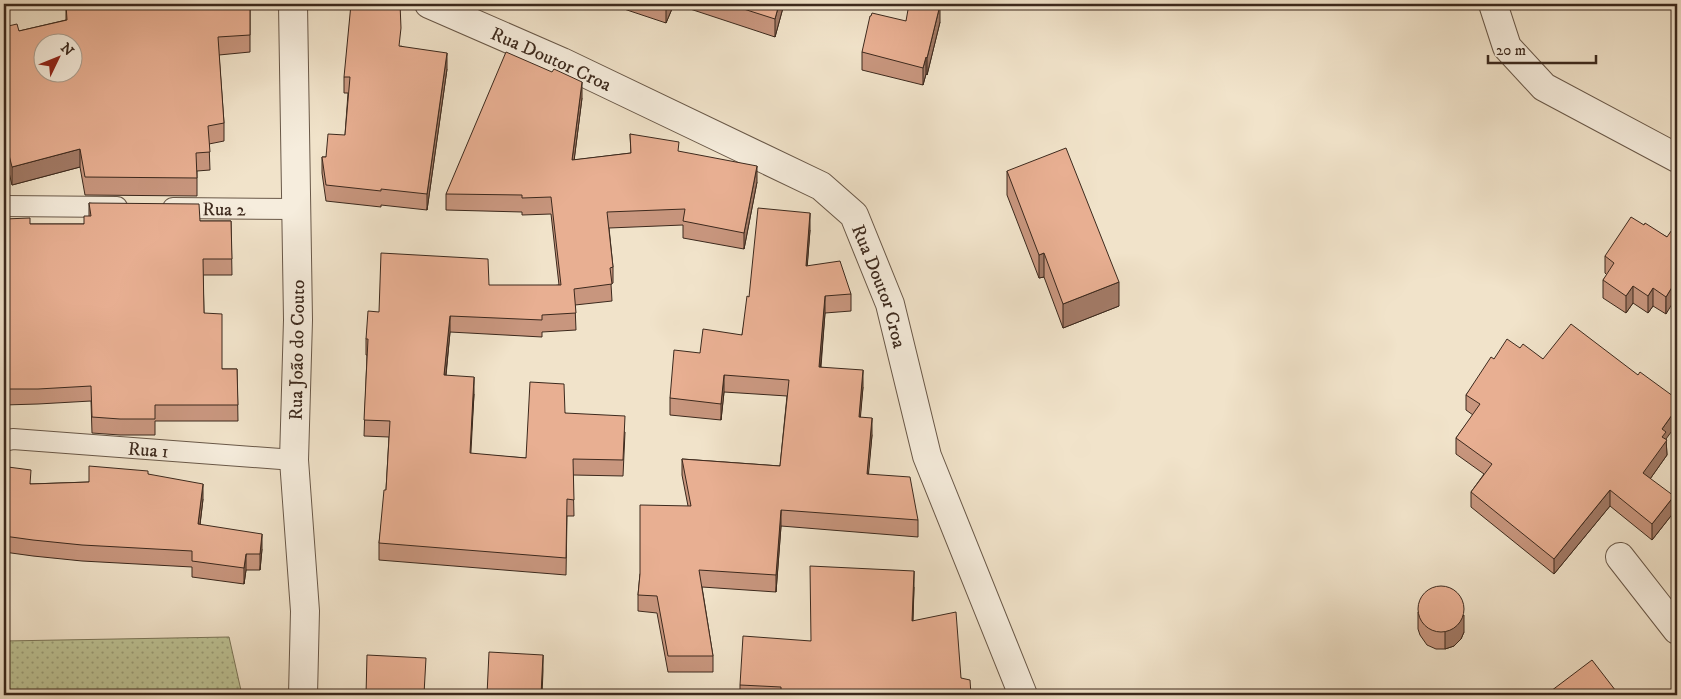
<svg xmlns="http://www.w3.org/2000/svg" width="1681" height="699" font-family="'IM FELL DW Pica',serif">
  <defs>
    <pattern id="park-dots" width="8" height="8" patternUnits="userSpaceOnUse" patternTransform="scale(1.25)"><rect width="8" height="8" fill="#bdc395"/><path d="M2 2h.1M6 6h.1" fill="none" stroke="#9b9e79" stroke-width="1.8" stroke-linecap="round"/></pattern>
  </defs>
  <rect width="100%" height="100%" fill="#f1e3ca"/>
  <filter id="stains"><feTurbulence type="fractalNoise" baseFrequency=".004" numOctaves="4"/><feColorMatrix values="0 0 0 0 .2 0 0 0 0 .09 0 0 0 0 .02 0 0 0 .5 -.17"/></filter>
  <radialGradient id="worn" r=".72"><stop offset=".6" stop-color="#630" stop-opacity="0"/><stop offset="1" stop-color="#630" stop-opacity=".3"/></radialGradient>
  <!-- park -->
  <path fill="url(#park-dots)" stroke="#7c7659" d="M229,637L242,695H4V641Z"/>
  <g fill="none" stroke-linecap="round" stroke-linejoin="round">
    <!-- service casing -->
    <g stroke="#695848" stroke-width="22">
      <g id="service">
        <path d="M4,206L117,207"/>
        <path id="s1" d="M173,208L296,209"/>
        <path id="s2" d="M4,441L13,439L294,460"/>
      </g>
    </g>
    <!-- minor casing -->
    <g stroke="#695848" stroke-width="30">
      <g id="minor">
        <path d="M293,4L298,320L294,460L305,611L303,695"/>
        <path id="s3" d="M429,4L562,62L821,186L854,215L890,304L927,456L1023,695"/>
        <path d="M1493,4L1507,47L1544,87L1677,158"/>
        <path d="M1620,557L1677,630"/>
      </g>
    </g>
    <!-- service -->
    <use href="#service" stroke="#f6eddd" stroke-width="20"/>
    <!-- minor -->
    <use href="#minor" stroke="#f6eddd" stroke-width="28"/>
  </g>
  <!-- wall -->
  <path fill="#c8967e" stroke="#3c291d" d="M65,4H237V6H250V52L219,55L224,123V141L209,144L210,170L197,171V196L85,195L80,167L12,185L6,160L4,161V27L19,31L66,20V6Z
    M624,4H674L666,23L624,9Z
    M675,4H784L775,37Z
    M906,21L940,22L927,75L926,74L923,85L862,70V52Z
    M401,46L447,69L427,210L381,205V207L326,201L322,173V157H326L345,135L348,93H344V77Z
    M582,98L574,160L631,153L630,134L679,152L757,182L744,249L683,238V225L609,228L613,267V283L611,284L612,301L575,305L576,330L542,332V337L450,332L446,376L474,394L470,454L526,458L565,413L625,432L623,476L573,475L574,516H567L566,575L379,560V543L386,490L389,437L364,436L367,355H366V339L379,312L559,285L551,214L522,215V212L446,210V194Z
    M1007,171L1119,306L1063,328L1044,277L1039,278L1007,195Z
    M89,203L200,221H231L232,275H203L204,313L222,369H237L238,421H155V435H120L92,433L91,401L38,404L4,405V219L30,224H84L89,216Z
    M1644,225L1667,237L1666,314L1653,306L1648,313L1633,303L1626,313L1603,298V280L1607,275L1605,273V256Z
    M810,230L807,266L851,294V311L825,313L821,367L863,387L860,417L872,435L868,474L918,520V537L781,526L776,592L702,587L713,656V672H668L657,613L638,611V595L640,574L688,506L682,475V459L780,466L787,396L724,392L721,420L670,415V398L700,353L742,335L749,297Z
    M1520,348L1543,359L1666,439L1667,455L1650,479L1674,512L1652,540L1610,506L1554,574L1471,507V492L1484,474L1456,454V438L1473,415L1466,410V395L1494,359Z
    M4,460L9,467L31,484L89,482L148,474L203,499L200,525L262,549L260,570H246L244,584L192,577V567L82,561L33,556L4,552Z
    M914,587L913,621L961,678L971,695H740V685L811,641Z
    M1418,612L1464,632L1461,639L1454,646L1445,649H1436L1427,645L1420,635L1418,629Z"/>
  <!-- shaded-wall -->
  <path fill="#a27a66" stroke="#3c291d" d="M667,4H674L666,23V6Z
    M779,4H784L775,37V19Z
    M940,5V22L927,75V58Z
    M447,53V69L427,210V194Z
    M926,57V74L923,85V68Z
    M582,82V98L572,177V160Z
    M80,149V167L12,185V167Z
    M757,166V182L744,249V233Z
    M810,213V230L806,283V266Z
    M1044,253V277L1039,278V255Z
    M1677,279V296L1666,314V297Z
    M1119,282V306L1063,328V304Z
    M1633,286V303L1626,313V296Z
    M1653,288V306L1648,313V296Z
    M825,296V313L819,383V367Z
    M450,316V332L444,392V375Z
    M863,370V387L859,434V417Z
    M724,375V392L721,420V404Z
    M474,377V394L470,470V453Z
    M1677,408V424L1666,439L1667,455L1643,489V473L1662,429Z
    M872,418V435L867,491V474Z
    M203,484V499L198,540V524Z
    M1610,490V506L1554,574V559Z
    M1674,496V512L1652,540V524Z
    M781,510V526L776,592V575Z
    M262,534V549L260,570V554Z
    M246,554V570L244,584V568Z
    M914,571V587L912,638V621Z
    M1464,615V632L1461,639L1454,646L1445,649V632Z
    M543,655V671L542,695H541Z"/>
  <!-- building -->
  <path fill="#e8af92" stroke="#3c291d" fill-rule="evenodd" d="M66,4H237V6H250V35L218,37L224,123L208,126L210,152L196,153L197,178L85,177L80,149L12,167L6,143H4V27L17,24L19,31L67,20ZM42,42H72V72H42Z
    M351,4H400L401,28L399,46L447,53L427,194L381,189V191L326,185L322,157H326L328,134L345,135L350,77H344Z
    M659,4H667L666,6Z
    M728,4H779L775,19Z
    M909,4H937L940,5L927,58L926,57L923,68L862,52L870,16H871L872,13L906,21Z
    M506,52L552,72L554,69L582,82L572,160L631,153L630,134L679,142L678,151L757,166L744,233L683,221L685,209L607,212L613,267L610,268L612,284L574,289L576,313L542,315V320L450,316L444,375L474,377L470,453L526,458L530,382L564,384L565,413L625,416L623,460L573,459L574,500L567,499L566,558L379,543L384,490H386L390,421L364,420L368,339H366L368,311L379,312L381,253L488,259L489,285H561L551,197L522,198V195L446,194Z
    M1066,148L1119,282L1063,304L1044,253L1039,255L1007,171Z
    M89,203L199,204L200,221H231L232,259H203L204,313L222,314V369H237L238,405H155V419H120L92,417L91,386L38,389H4V219L30,218V224H84V216H91Z
    M758,208L810,213L806,266L840,261L851,294L825,296L819,367L863,370L859,417L872,418L867,474L910,477L918,520L781,510L776,575L699,570L713,656H668L657,596L638,595L640,574V505L691,506L682,459L780,466L789,380L724,375L721,404L670,398L674,350L700,353L703,329L742,335L747,296L749,297Z
    M1631,217L1644,225L1645,223L1667,237L1676,224L1677,225V279L1666,297L1653,288L1648,296L1633,286L1626,296L1603,280L1614,263L1605,256Z
    M1571,324L1638,375L1640,372L1677,399V408L1662,429L1666,432L1662,437L1667,440L1643,473L1674,496L1652,524L1610,490L1554,559L1471,492L1492,464L1456,438L1480,404L1466,395L1491,357L1494,359L1507,339L1520,348L1523,344L1543,359Z
    M4,460L9,461L8,467L31,470L30,484L89,482V466L148,471V474L203,484L198,524L262,534L260,554H246L244,568L192,561V551L82,545L33,540L4,536Z
    M810,566L914,571L912,621L956,612L961,678L970,680L971,695H781V687L740,685L743,636L811,641Z
    M1418 609a23 23 0 1 1 46 0a23 23 0 1 1-46 0Z
    M489,652L543,655L541,695H487Z
    M367,655L426,658L424,694H432V695H366Z
    M1592,660L1619,695H1548L1547,694Z"/>
  <g text-anchor="middle" stroke-width="4" stroke-linejoin="round" paint-order="stroke">
    <!-- street labels -->
    <g font-size="19" fill="#3c291d" stroke="#f6eddd">
      <text dy="7" stroke="none"><textPath href="#s3" startOffset="134">Rua Doutor Croa</textPath></text>
      <text dy="7" stroke="none"><textPath href="#s1" startOffset="51">Rua 2</textPath></text>
      <text dy="7" stroke="none"><textPath href="#s3" startOffset="552">Rua Doutor Croa</textPath></text>
      <text transform="translate(296 350) rotate(-89)" y="7">Rua João do Couto</text>
      <text dy="7" stroke="none"><textPath href="#s2" startOffset="145">Rua 1</textPath></text>
    </g>
  </g>
  <!-- margin -->
  <rect width="1681" height="699" fill="none" stroke="#f1e3ca" stroke-width="20"/>
  <rect x="5" y="5" width="1671" height="689" fill="none" stroke="#3c291d" stroke-width="2.5"/>
  <rect x="10" y="10" width="1661" height="679" fill="none" stroke="#3c291d"/>
  <!-- north arrow -->
  <g transform="translate(58 58) rotate(47)"><circle r="24" fill="#f6eddd" stroke="#ac9f90"/>
  <path d="M0-4L9 19L0 12L-9 19Z" fill="#8f2418"/>
  <text y="-8" font-size="14" font-weight="bold" text-anchor="middle" fill="#3c291d">N</text>
  </g>
  <!-- scale -->
  <path d="M1488 55v8h108v-8" fill="none" stroke="#3c291d" stroke-width="2.5"/>
  <text x="1496" y="55" font-size="15" fill="#3c291d" stroke="#f6eddd" stroke-width="4" paint-order="stroke">20 m</text>
  <rect width="100%" height="100%" filter="url(#stains)"/>
  <rect width="100%" height="100%" fill="url(#worn)"/>
</svg>
